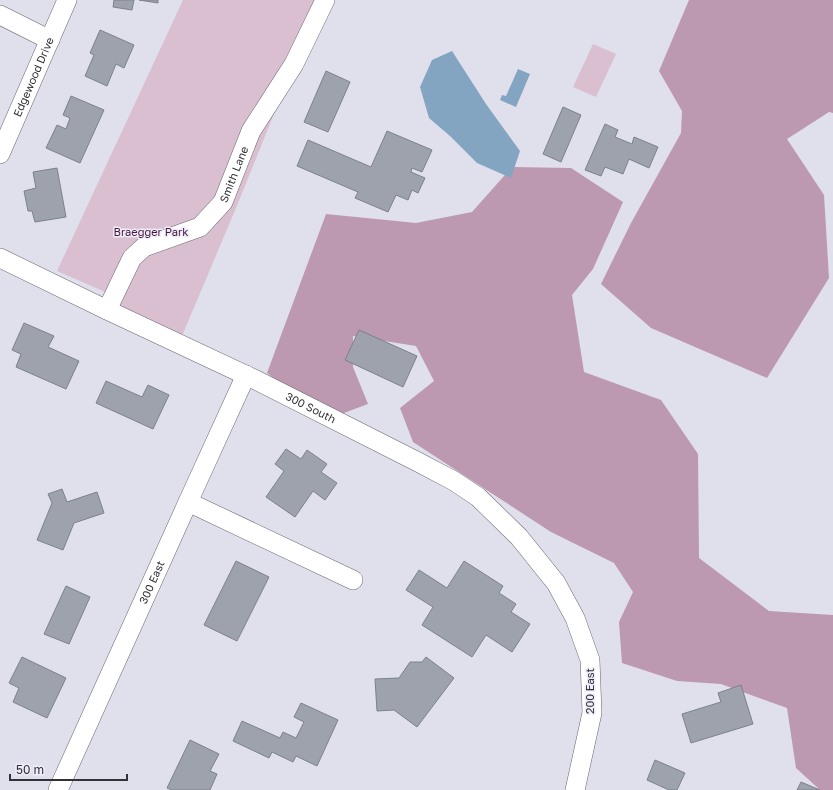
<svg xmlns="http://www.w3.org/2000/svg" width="833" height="790" font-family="'Golos Text',sans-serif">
  <rect width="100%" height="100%" fill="#e0dfec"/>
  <!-- green -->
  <path fill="#dabfd1" d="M183,0H320L236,208L182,336L125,308L103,291L57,271Z
    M593,44L616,54L596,97L573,87Z"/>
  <!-- forest -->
  <path fill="#bd98b1" d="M689,0H833V113L829,112L787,139L824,195L829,278L767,378L651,328L601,284L631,223L681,133L682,111L659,71Z
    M512,167L571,168L623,202L593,269L572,295L584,372L661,400L698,454L699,558L769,611L833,615V790H820L796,768L787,708L721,684L677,681L622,663L619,622L633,592L614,563L551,532L413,442L400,408L434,381L416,346L353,336V367L368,404L328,419L267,373L326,214L416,223L472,212Z"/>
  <!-- water -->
  <path fill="#84a5c2" d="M452,51L486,104L520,151L511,178L477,163L450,136L429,118L420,87L432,60Z
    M518,69L530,74L516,107L500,100L502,95L506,96Z"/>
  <!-- building -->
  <path fill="#9da2ad" stroke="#7d818c" d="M114,0H134L132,10L113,7Z
    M139,0H158V3Z
    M100,30L134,45L124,68L116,64L107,86L85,76L94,55L90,53Z
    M326,71L350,82L328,132L304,122Z
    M71,96L104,110L80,163L46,148L57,125L66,129L70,118L63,115Z
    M563,107L581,115L561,162L543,154Z
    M605,124L618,130L615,137L632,144L634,137L658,147L649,168L629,159L623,174L605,167L601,176L585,170Z
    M387,131L432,150L422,172L412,168L411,172L425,178L418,193L412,190L408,200L396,195L388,212L355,198L358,192L297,166L308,140L371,167Z
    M57,168L66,217L35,222L32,211H28L24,191L36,188L33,172Z
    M24,323L54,336L48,347L79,361L66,389L16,367L21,354L12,350Z
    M359,330L417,356L403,387L345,360Z
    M106,381L142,397L148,385L169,395L153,429L96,403Z
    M286,449L301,459L307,450L327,464L321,472L337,483L325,500L313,491L295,517L266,497L284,471L275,464Z
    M62,489L67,502L97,492L104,513L74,523L63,550L37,540L52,503L48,494Z
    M236,561L269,577L237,641L204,625Z
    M464,561L503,586L499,593L516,604L511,612L530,624L512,652L486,635L472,657L422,625L433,607L406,590L419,570L447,588Z
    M66,586L90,597L69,644L44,634Z
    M22,657L66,678L47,718L13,702L19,688L9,683Z
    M426,657L454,678L417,727L394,710L377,711L375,679L399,678L410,662H422Z
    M741,685L753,724L691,743L682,714L721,702L718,693Z
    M301,703L338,720L317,766L296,756L293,762L272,752L269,758L233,741L242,721L280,738L283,732L296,738L304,722L294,717Z
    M190,740L219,754L210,771L217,774L210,790H172L167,788Z
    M655,760L685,773L677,790H669L647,780Z
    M801,782L820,790H797Z"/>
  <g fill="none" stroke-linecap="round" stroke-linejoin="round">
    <!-- minor casing -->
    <g stroke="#676671" stroke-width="20">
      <g id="minor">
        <path d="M0,15L50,40"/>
        <path id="s1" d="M0,154L67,0"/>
        <path id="s2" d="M0,258L107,310L254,379L418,462L454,481L478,497L519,537L556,583L575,618L590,660L592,713L575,790"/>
        <path id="s3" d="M107,310L132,258L144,247L200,227L223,202L251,131L294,64L325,0"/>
        <path d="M188,502L353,580"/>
        <path id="s4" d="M58,790L188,502L246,375"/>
      </g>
    </g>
    <!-- minor -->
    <use href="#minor" stroke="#fff" stroke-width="19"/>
  </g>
  <g text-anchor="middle" stroke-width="3" stroke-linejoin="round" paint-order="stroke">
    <!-- street labels -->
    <g font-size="11" fill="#323136" stroke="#eeecf9">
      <text dy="4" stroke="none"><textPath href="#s1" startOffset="84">Edgewood Drive</textPath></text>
      <text dy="4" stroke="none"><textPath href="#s3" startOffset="197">Smith Lane</textPath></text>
      <text dy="4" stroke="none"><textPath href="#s2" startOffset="345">300 South</textPath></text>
      <text dy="4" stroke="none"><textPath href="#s4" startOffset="228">300 East</textPath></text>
      <text transform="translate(590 691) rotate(-90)" y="4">200 East</text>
    </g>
    <!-- park labels -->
    <g font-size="11" fill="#481a3d" stroke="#eeecf9">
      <text x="151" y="236">Braegger Park</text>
    </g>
  </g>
  <!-- scale -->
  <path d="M10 774v6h117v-6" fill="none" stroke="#323136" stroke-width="2"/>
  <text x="16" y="774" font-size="12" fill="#323136" stroke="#eeecf9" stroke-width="3" paint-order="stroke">50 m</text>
</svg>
